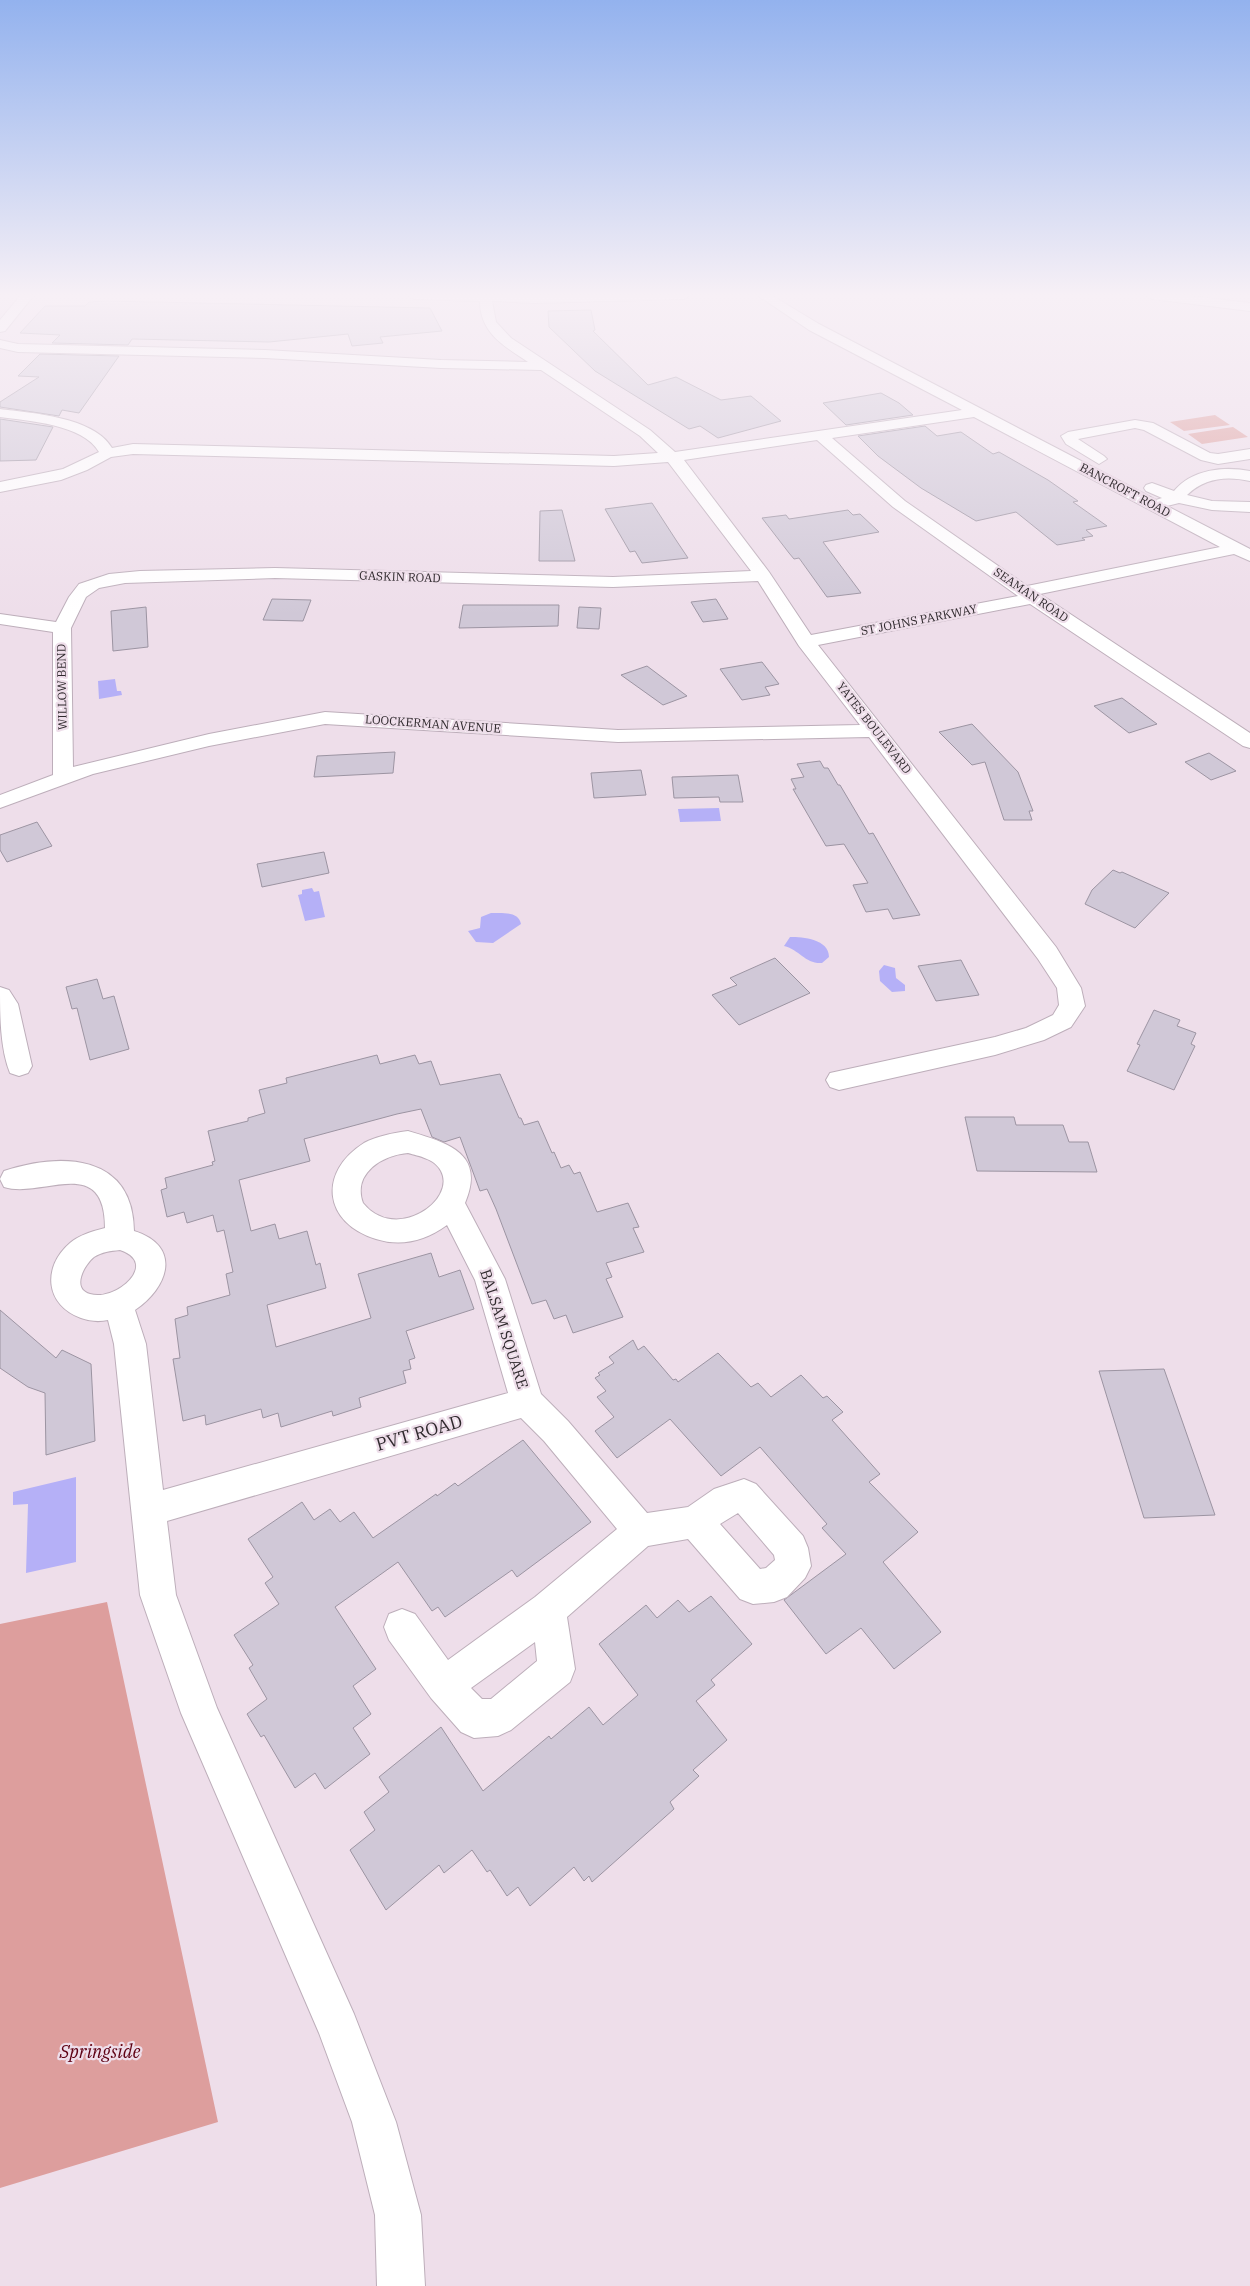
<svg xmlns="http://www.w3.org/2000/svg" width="1250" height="2286" font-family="'IBM Plex Serif',serif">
  <rect width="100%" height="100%" fill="#eedeea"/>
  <!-- green -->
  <path fill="#dd9e9d" d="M1215,415L1230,425L1184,431L1170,422Z
    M1233,427L1248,437L1202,444L1188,434Z
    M107,1602L218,2122L0,2188V1624Z"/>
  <!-- water -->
  <path fill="#b5b0f7" d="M115,679L117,691H121L122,695L99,699L98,681Z
    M719,808L721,821L680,822L678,809Z
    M312,888L314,892L319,891L325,917L305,921L298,895L302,894V890Z
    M491,913C501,913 519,911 521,924L493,943L476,942L468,931L480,928L481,917Z
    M790,937C803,937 829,939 829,957L822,963C805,964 800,950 784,946Z
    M884,965L895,968L896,978L905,985V991L892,992L880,981L879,971Z
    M76,1477V1562L26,1573L28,1504L13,1505V1492Z"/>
  <!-- building -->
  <path fill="#d0c8d7" stroke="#9c94a2" d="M106,301L430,308L442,331L380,337L383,343L352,346L348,334L269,342L132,339L128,345L52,343L60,335L20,333L45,306H85L89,302Z
    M591,310L595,330L593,331L648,385L676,377L721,400L751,396L781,421L718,438L700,426L689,429L595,371L549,327L548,311Z
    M40,354L119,356L79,413L62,410L59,416L0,407V402L39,377L18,376Z
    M881,393L899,403L913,415L846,425L823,403Z
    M0,419L53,427L36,460L0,461Z
    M925,426L937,436L961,432L993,454L999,452L1048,480L1078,501L1073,502L1107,526L1086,530L1093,536L1082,538L1085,540L1057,545L1016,512L976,521L921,488L878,456L858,436Z
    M652,503L676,540L688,558L642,563L635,551L630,552L605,509Z
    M562,510L575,561H539L540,511Z
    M848,510L853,515L860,514L879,532L823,542L861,593L827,597L799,558L794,559L789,553L762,518L786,515L789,519Z
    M272,599L311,600L303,621L263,620Z
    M716,599L728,619L703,622L691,602Z
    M463,605H559L558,626L459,628Z
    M146,607L148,647L113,651L111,611Z
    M579,607L601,608L599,629L577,628Z
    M762,662L779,684L765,687L770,695L742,700L720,669Z
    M647,666L687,696L663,705L621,675Z
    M1122,698L1157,724L1129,733L1094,706Z
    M972,724L1018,772L1033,811H1029L1032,820H1004L985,762L972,765L939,732Z
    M395,752L393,773L314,777L317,756Z
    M1209,753L1236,771L1211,780L1185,762Z
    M820,761L824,768H828L838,785H840L869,834L873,833L920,915L893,919L888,909L866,912L853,885L868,883L844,844L826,846L793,789H796L791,779L804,777L797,764Z
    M641,770L646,795L594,798L591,773Z
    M738,775L743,802H720L719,797L674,798L672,777Z
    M37,822L52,846L7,862L0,850V835Z
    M324,852L329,873L262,887L257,864Z
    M1113,870L1120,873L1122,872L1169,893L1135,928L1085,904L1092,890Z
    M775,958L810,993L739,1025L712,995L737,985L730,978Z
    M961,960L979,995L936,1001L918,966Z
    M97,979L103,999L114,996L129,1049L90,1060L77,1008L72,1009L66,987Z
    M1154,1010L1180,1020L1177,1026L1196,1033L1191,1044L1195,1046L1174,1090L1127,1071L1140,1045L1137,1044Z
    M377,1055L380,1064L415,1055L419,1064L431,1061L440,1085L500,1074L519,1118H521L524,1125L538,1121L552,1153L554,1152L561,1168L569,1165L574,1174L580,1172L597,1212L628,1203L639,1227L633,1228L644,1252L606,1263L612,1277L606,1279L623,1317L573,1333L566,1315L554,1319L546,1300L532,1304L496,1209L487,1189L480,1191L460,1137L444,1142L432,1137L421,1109L397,1114L304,1139L310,1161L239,1180L251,1231L275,1224L279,1239L307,1231L316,1265L320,1263L326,1288L267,1305L276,1347L371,1318L358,1274L431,1253L439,1277L460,1270L474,1309L406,1331L415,1358L409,1360L411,1369L403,1371L406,1383L359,1398L361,1407L333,1416L332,1411L281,1427L278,1413L263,1418L261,1409L206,1425L205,1415L183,1421L173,1359L180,1358L175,1319L188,1315L187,1307L230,1295L226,1274L233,1272L224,1230L217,1232L213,1215L187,1223L184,1212L167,1217L161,1190L167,1188L165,1178L213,1165L212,1162L215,1161L208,1131L248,1121V1118L265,1113L259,1090L287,1083L286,1078Z
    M965,1117H1014L1016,1125H1063L1069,1142H1088L1097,1172L977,1171Z
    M0,1310L56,1358L62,1350L91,1364L95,1441L46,1455L45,1393L28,1387L0,1368Z
    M633,1340L638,1350L644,1346L673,1380L676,1379L678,1382L718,1353L751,1387L758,1383L771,1397L801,1375L823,1398L827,1396L843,1412L832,1420L880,1474L869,1482L918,1532L883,1562L941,1632L894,1669L861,1628L826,1654L784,1600L846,1554L822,1528L827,1524L760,1447L721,1476L670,1419L617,1458L595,1431L614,1417L597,1397L606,1391L595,1378L600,1375L598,1373L614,1363L609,1357Z
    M1164,1369L1215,1515L1144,1518L1099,1371Z
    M523,1440L591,1522L517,1577L512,1570L445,1617L438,1607L432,1611L398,1562L335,1607L376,1669L353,1686L371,1714L353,1728L370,1754L325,1789L315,1773L295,1788L264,1735L261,1737L247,1714L267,1699L249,1668L253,1665L234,1635L279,1604L265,1583L273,1577L248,1539L302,1502L314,1520L330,1509L340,1522L354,1512L373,1538L436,1494L437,1496L455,1483L458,1486Z
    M711,1596L752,1644L711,1680L715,1685L696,1701L727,1740L693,1770L699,1776L670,1802L674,1809L592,1882L589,1876L584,1881L574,1867L530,1906L518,1887L507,1896L490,1870L487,1872L472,1850L444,1873L439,1865L386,1910L350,1850L375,1830L364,1812L389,1792L379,1777L441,1727L483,1791L549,1736L551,1739L589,1707L603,1725L638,1695L599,1644L646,1605L657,1618L678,1600L689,1612Z"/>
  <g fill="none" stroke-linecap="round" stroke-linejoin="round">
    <!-- minor casing -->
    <g stroke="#bdaeba" stroke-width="2">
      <path id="minor" d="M21,295H34L5,331L0,332V320Z
        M408,295H690L684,299L534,303L492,301L496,322L511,338L650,430L675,452L962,410L809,330L757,295H771L819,324L1156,500L1162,498L1146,491L1144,488L1146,485L1152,483L1174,491C1192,469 1224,466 1250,471V481C1226,476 1205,478 1187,495L1212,501L1250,502V512L1212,510L1179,503L1167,506L1250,549V561L1234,554L1040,594L1250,733V748L1243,746L1030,604L818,645L1056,947L1081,988L1085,1006L1071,1027L1044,1040L995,1055L839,1090L830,1087L826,1080L830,1073L995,1037L1026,1028L1053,1015L1059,1005L1057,988L1038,959L869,737L618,742L325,724L209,746L93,774L0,808V795L53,775V632L0,624V614L56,622L69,597L79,584L109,574L140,571L275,568L613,577L751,571L668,462L614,466L133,454L111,457L87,470L61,480L0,492V482L63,469L99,452C83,424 28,421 0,417V409C32,413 94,417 112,448L133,444L614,456L658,453L640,436L541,370L441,368L265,358L18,352L0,348V340L18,344L265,350L441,360L528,362C504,346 480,333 480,301L414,299ZM974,417L1220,547L1027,586L905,501L832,438ZM817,440L893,507L1018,596L811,635L769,572L684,460ZM275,578L613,587L758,581L799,646L860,725L618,730L325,712L209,734L73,767L71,628L86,597L99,588L125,583Z
        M1146,295H1182L1250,303V311L1152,299Z
        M1135,420L1153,423L1210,453L1218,454L1250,449V459L1218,464L1201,460L1144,430L1135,428L1078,439L1104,456L1107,459L1099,464L1066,444L1061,436L1068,432Z
        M0,987L9,990L18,1004L32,1066L28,1073L19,1076L10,1073C0,1048 0,1015 0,987Z
        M408,1131C448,1143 486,1153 465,1203L505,1279L541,1394L568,1421L647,1513L688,1507L714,1489L744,1479L756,1484L803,1536L808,1548L811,1566L805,1578L787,1597L774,1602L753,1604L740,1599L688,1539L648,1546L567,1617L575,1669L570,1682L511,1730L498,1736L474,1738L461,1732L431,1698L389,1640L384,1627L389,1614L402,1609L415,1614L448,1660L535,1597L617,1529L544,1441L521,1418L167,1521L176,1595L217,1708L354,2014L396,2122L421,2215L425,2286H377L375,2215L352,2122L319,2033L181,1713L140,1595L114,1344L108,1320C99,1322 89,1321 81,1318C45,1305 42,1267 70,1243C79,1235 93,1231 105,1228C105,1153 42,1199 4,1187L0,1179L4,1171C62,1152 133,1154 134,1231C182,1246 169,1287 135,1310L146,1344L163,1490L508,1393L475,1280L447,1225C425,1241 401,1247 376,1239C323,1223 318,1172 364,1143C377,1136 393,1133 408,1131ZM408,1153C419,1156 435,1159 441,1171C457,1201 395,1243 363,1203C352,1173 383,1155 408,1153ZM120,1250C160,1263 116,1302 90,1294C71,1289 84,1265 94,1257C102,1252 110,1251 120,1250ZM738,1513L774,1555L775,1560L766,1568L760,1569L720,1524ZM535,1642L537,1661L491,1699H482L471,1688Z"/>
    </g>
    <!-- minor -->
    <use href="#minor" fill="#fff" fill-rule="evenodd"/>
  </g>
  <!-- sky -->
  <linearGradient id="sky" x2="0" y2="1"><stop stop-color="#93b2ee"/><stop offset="0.48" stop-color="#f7f0f6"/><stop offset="1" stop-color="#f7f0f6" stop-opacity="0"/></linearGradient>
  <rect width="1250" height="615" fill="url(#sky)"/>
  <g text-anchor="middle" stroke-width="4.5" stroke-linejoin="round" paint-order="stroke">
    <!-- far-street labels -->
    <g font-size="12" fill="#2f292d" stroke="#eedeea">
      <text transform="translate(1125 490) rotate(28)" y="4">BANCROFT ROAD</text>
      <text transform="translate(400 577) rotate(2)" y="4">GASKIN ROAD</text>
      <text transform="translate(1031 595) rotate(34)" y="4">SEAMAN ROAD</text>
      <text transform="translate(919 620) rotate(-11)" y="4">ST JOHNS PARKWAY</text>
      <text transform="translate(62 687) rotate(-91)" y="4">WILLOW BEND</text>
      <text transform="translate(433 724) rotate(4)" y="4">LOOCKERMAN AVENUE</text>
      <text transform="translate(874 728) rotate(52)" y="4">YATES BOULEVARD</text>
    </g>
    <!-- street labels -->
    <g font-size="15" fill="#2f292d" stroke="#eedeea">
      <text transform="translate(504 1329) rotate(72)" y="5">BALSAM SQUARE</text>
    </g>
    <!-- near-street labels -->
    <g font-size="18" fill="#2f292d" stroke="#eedeea">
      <text transform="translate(419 1433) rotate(-16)" y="6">PVT ROAD</text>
    </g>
    <!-- near-park labels -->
    <g font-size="18" font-style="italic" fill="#5e0013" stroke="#eedeea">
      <text x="100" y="2058">Springside</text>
    </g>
  </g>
</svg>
